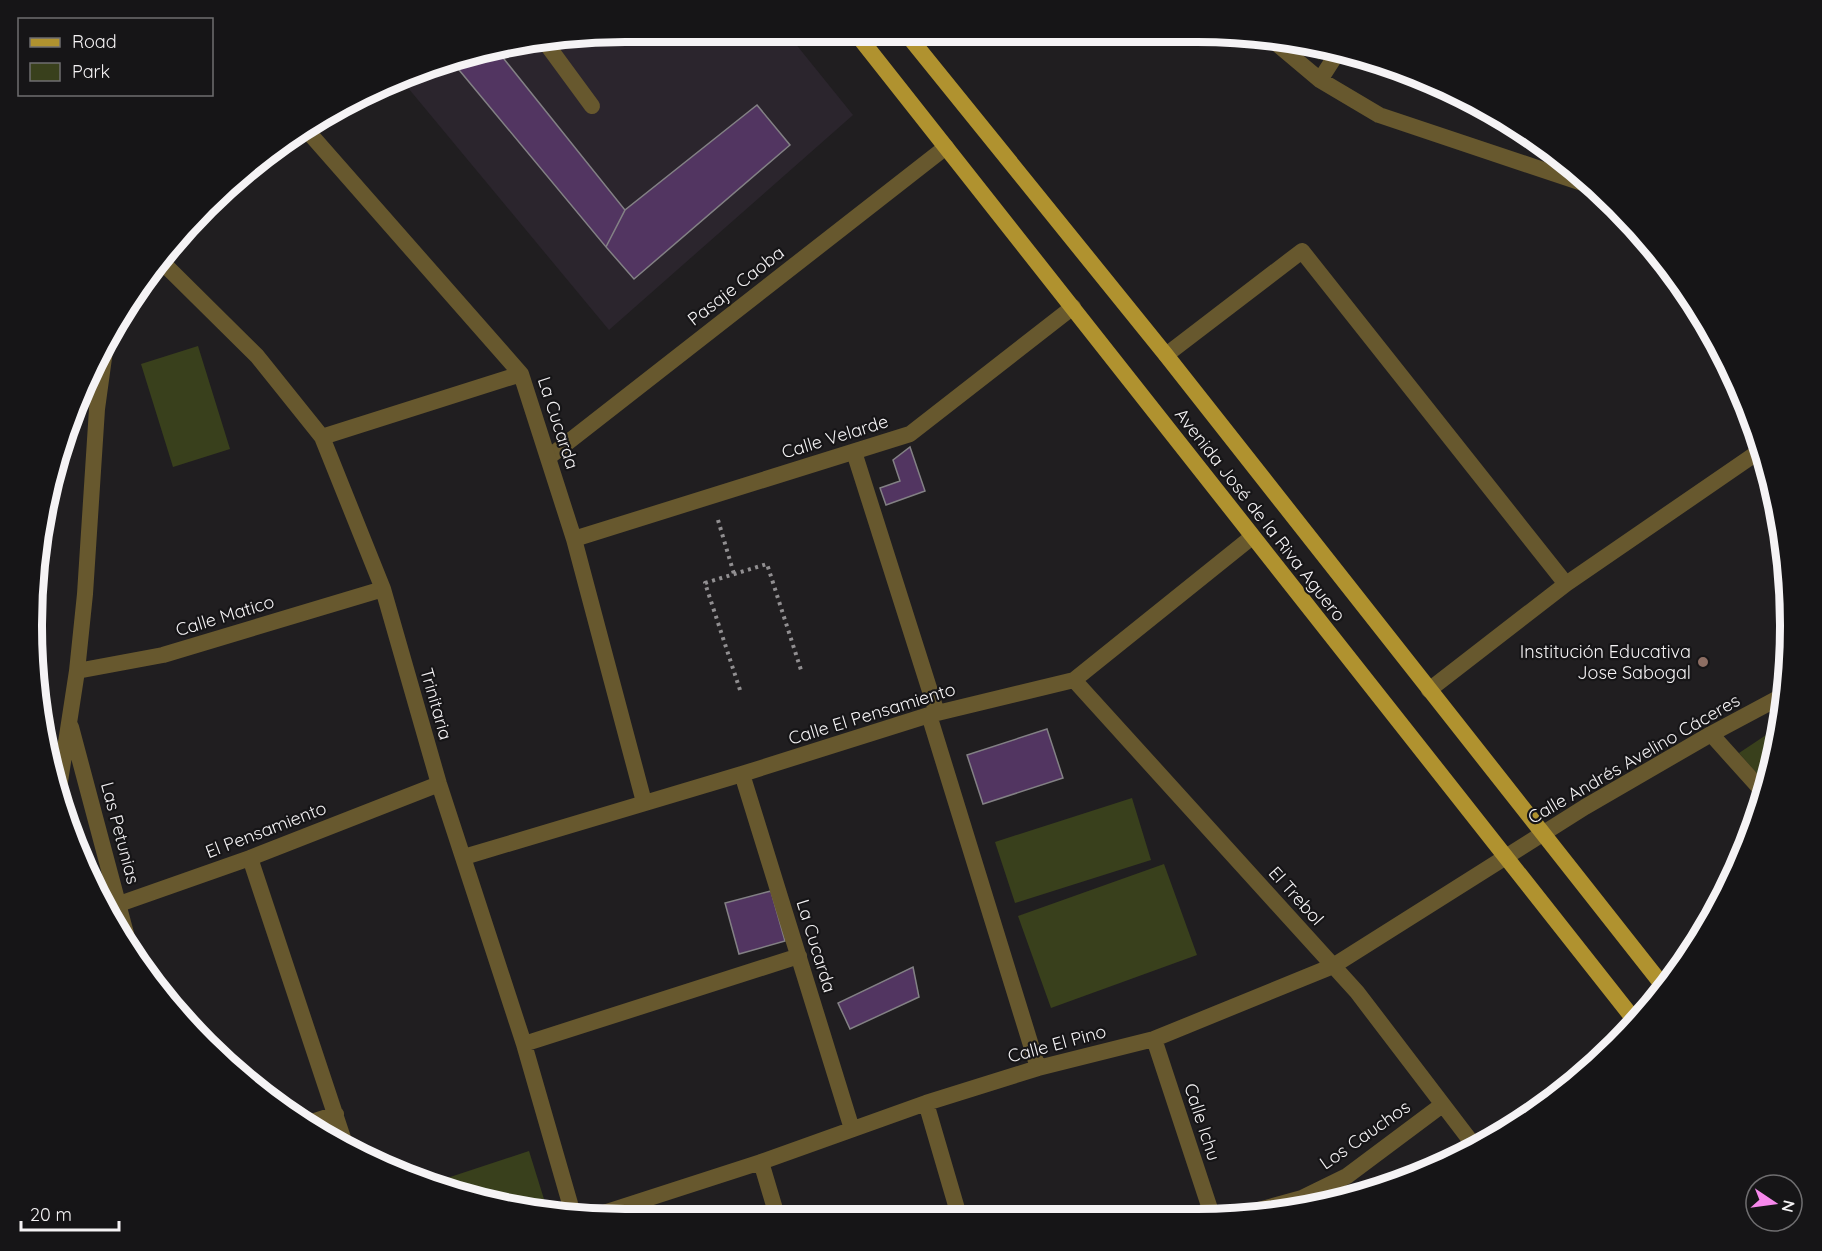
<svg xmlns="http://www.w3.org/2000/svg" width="1822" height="1251" font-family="Quicksand,sans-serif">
  <rect width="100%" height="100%" fill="#201e20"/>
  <!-- built -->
  <path fill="#2b252d" d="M625,32H786L853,115L609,330L399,77L471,52Z"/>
  <!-- green -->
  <path fill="#39401c" d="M1296,41L1312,43L1327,48L1319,60Z
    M198,346L230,449L173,467L141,364Z
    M1781,725L1779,742L1766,784L1739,753Z
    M1132,798L1151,860L1015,903L995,842Z
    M1164,864L1197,955L1051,1008L1018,916Z
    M529,1151L548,1212L509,1208L429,1184Z"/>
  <!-- building -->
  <path fill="#523561" stroke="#838185" stroke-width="1.5" d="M496,49L625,210L606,247L450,59L471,52Z
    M757,105L790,145L634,279L606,247L625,210Z
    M910,447L925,491L886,505L880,488L900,481L893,460Z
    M1047,729L1063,778L983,804L967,755Z
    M771,891L785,941L739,954L725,903Z
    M913,967L919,997L850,1029L838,1003Z"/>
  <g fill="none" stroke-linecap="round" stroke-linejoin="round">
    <!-- path -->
    <path stroke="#918f91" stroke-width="4" stroke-dasharray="3 4.5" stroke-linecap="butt" d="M718,520L734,574
      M740,690L705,583L767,564L801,670"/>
    <!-- service -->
    <path stroke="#67582e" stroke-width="16" d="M545,42L592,106"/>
    <!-- pedestrian -->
    <path stroke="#67582e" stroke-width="16" d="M549,457L946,147"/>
    <!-- minor -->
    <path stroke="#67582e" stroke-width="16" d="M1271,39L1320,80L1379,115L1597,188
      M1320,80L1338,52
      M304,127L521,374L574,539L644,802
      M160,260L257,356L322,437L383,589L439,784L524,1044L573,1214
      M1166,355L1302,251L1566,584
      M322,437L521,374
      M854,452L937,713
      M574,539L910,434L1073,307
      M77,671L163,655L383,589
      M1074,680L1357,992L1476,1148
      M1429,690L1566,584L1761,450
      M929,715L1038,1068
      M71,727L132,956
      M1711,734L1764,793
      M742,774L852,1129
      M59,788L77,671L85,594L97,409L107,336
      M464,857L742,774L929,715L1074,680L1252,537
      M250,858L346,1147
      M105,909L250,858L439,784
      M1154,1039L1213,1218
      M524,1044L799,956
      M926,1103L960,1219
      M305,1124L336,1114
      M761,1162L778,1219
      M1241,1215L1302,1198L1347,1176L1442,1105
      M594,1216L761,1162L926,1103L1038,1068L1154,1039L1333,966L1585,807L1711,734L1784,695"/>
    <!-- primary -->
    <path stroke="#b0922f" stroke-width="16" d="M855,32L1636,1022
      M905,32L1166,355L1664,987"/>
  </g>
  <!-- markers -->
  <circle fill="#8d6e63" stroke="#161517" stroke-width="2" cx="1703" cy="662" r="6"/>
  <g text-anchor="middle" stroke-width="4.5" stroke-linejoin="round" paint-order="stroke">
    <!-- street labels -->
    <g font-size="18" fill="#f5f3f5" stroke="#161517">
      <text transform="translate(736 286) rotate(-38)" y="6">Pasaje Caoba</text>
      <text transform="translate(558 423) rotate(72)" y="6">La Cucarda</text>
      <text transform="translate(835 437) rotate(-17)" y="6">Calle Velarde</text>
      <text transform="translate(1260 515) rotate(52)" y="6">Avenida José de la Riva Aguero</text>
      <text transform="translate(225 616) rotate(-17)" y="6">Calle Matico</text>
      <text transform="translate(436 704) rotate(74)" y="6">Trinitaria</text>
      <text transform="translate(872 714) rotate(-17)" y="6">Calle El Pensamiento</text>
      <text transform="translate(1634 759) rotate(-30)" y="6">Calle Andrés Avelino Cáceres</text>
      <text transform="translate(266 830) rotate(-21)" y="6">El Pensamiento</text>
      <text transform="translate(120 833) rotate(75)" y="6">Las Petunias</text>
      <text transform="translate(1296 896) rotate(48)" y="6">El Trebol</text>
      <text transform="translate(816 946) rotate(73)" y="6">La Cucarda</text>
      <text transform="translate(1057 1044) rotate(-15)" y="6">Calle El Pino</text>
      <text transform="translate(1202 1122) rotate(72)" y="6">Calle Ichu</text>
      <text transform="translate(1365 1135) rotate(-35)" y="6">Los Cauchos</text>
    </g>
    <!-- poi labels -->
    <g font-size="18" fill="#f5f3f5" stroke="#161517" text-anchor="end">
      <text x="1691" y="658">Institución Educativa<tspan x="1691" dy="21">Jose Sabogal</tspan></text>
    </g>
  </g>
  <!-- crop -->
  <path d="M0 0H1822V1251H0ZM625 42H1197A583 583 0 0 1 1780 625V626A583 583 0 0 1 1197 1209H625A583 583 0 0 1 42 626V625A583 583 0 0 1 625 42Z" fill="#161517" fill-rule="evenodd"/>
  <path fill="none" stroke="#f5f3f5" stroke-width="8" d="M625 42H1197A583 583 0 0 1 1780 625V626A583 583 0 0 1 1197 1209H625A583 583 0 0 1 42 626V625A583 583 0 0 1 625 42Z"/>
  <!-- legend -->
  <rect x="18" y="18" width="195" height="78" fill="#161517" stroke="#6f6e70" stroke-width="1.5"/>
  <rect x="30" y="38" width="30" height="9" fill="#b0922f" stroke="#6f6e70" stroke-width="1.5"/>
  <text x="72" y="48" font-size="18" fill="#f5f3f5">Road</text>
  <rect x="30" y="63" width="30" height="18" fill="#39401c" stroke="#6f6e70" stroke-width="1.5"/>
  <text x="72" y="78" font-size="18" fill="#f5f3f5">Park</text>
  <!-- north arrow -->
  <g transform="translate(1774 1203) rotate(103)"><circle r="28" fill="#161517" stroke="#6f6e70" stroke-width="1.5"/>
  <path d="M0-4.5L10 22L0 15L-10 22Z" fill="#f788ec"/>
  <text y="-9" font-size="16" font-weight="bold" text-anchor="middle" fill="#f5f3f5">N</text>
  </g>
  <!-- scale -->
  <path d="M21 1221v9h98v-9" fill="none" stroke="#f5f3f5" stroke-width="3"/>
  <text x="30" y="1221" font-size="18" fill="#f5f3f5" stroke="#161517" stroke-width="4.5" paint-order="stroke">20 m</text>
</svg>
